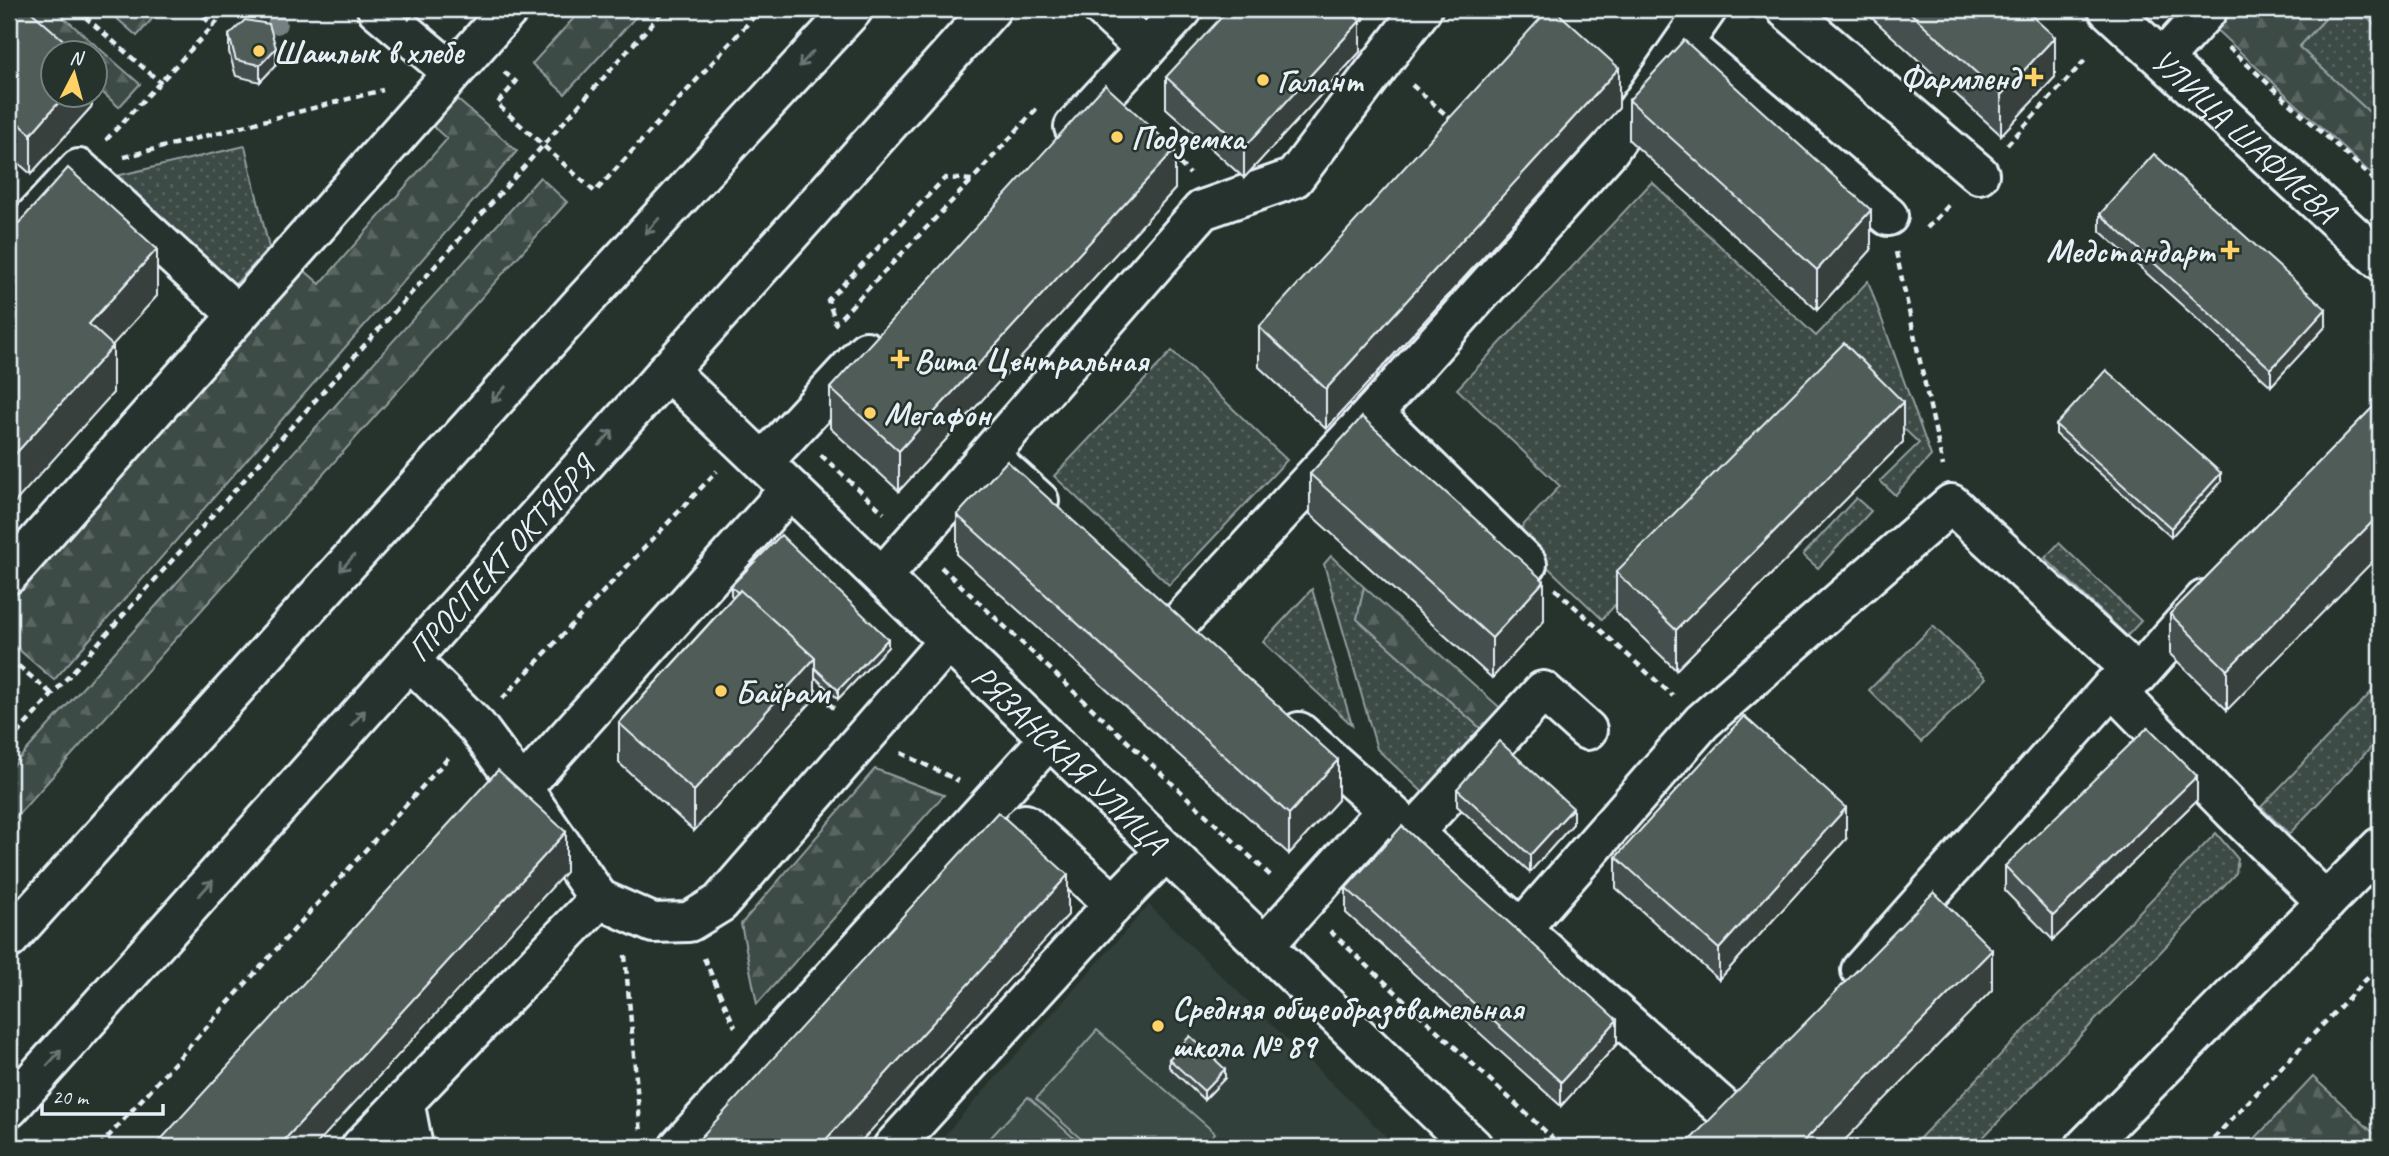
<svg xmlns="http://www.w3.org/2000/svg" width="2389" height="1156" font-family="Caveat,sans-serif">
  <defs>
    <pattern id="green-dots" width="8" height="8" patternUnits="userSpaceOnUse" patternTransform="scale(1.75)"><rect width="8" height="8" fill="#3e4b47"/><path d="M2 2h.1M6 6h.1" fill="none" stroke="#5a6562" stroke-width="1.8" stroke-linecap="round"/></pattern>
    <pattern id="forest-firs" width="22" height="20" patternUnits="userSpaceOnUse" patternTransform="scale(1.75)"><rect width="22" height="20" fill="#3e4b47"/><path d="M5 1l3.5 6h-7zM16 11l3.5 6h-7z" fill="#5a6562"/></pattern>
  </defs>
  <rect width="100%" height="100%" fill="#26332d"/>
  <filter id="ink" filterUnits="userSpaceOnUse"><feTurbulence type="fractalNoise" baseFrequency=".0143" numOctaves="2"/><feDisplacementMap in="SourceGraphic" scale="14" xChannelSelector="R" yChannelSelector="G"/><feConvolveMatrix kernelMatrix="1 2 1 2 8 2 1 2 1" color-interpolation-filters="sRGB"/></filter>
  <g filter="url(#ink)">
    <!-- built -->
    <path fill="#333f3a" d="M1149,905L1397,1147H934Z"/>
    <!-- green -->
    <path fill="url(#green-dots)" stroke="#939ea0" stroke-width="2" d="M2334,9H2358L2380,30V122L2299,47Z
      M245,146L269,248L227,293L103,179Z
      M1652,182L1816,336L1868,281L1931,456L1895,495L1880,481L1919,443L1839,367L1602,619L1514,535L1560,486L1457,389Z
      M1172,351L1287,460L1169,585L1054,476Z
      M1856,498L1871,511L1818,568L1803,555Z
      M2059,543L2141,621L2127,636L2045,558Z
      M1331,556L1364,587L1357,619L1487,734L1431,800L1377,749L1324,564Z
      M1312,589L1352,725L1263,642Z
      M1933,626L1986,678L1921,742L1869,690Z
      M2380,683V738L2289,834L2261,807Z
      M2216,833L2238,859L2236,873L1974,1147H1911Z"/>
    <!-- forest -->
    <path fill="url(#forest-firs)" stroke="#939ea0" stroke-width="2" d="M9,9H54L140,84L119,107L95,86L94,52H56Z
      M106,9H161L137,36Z
      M582,9H643L565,94L532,64Z
      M2225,9H2334L2299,47L2380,122V182L2210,24Z
      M451,94L517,151L54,680L9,641V595L298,265L320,284L447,139L427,121Z
      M540,177L567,202L9,825V770Z
      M1364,587L1506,713L1487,734L1357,619Z
      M875,769L944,795L757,1004L741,924Z
      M2313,1077L2380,1139V1147H2247Z"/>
    <!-- pitch -->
    <path fill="#3e4b47" stroke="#939ea0" stroke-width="2" d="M1097,1030L1215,1133L1202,1147H1090L1036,1099Z
      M1028,1097L1084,1147H982Z"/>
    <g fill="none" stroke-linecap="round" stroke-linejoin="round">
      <!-- minor casing -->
      <g stroke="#e8f1f8" stroke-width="44">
        <g id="minor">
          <path d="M377,9L452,72"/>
          <path d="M1103,9L1146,49"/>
          <path d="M1786,9L1979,174"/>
          <path id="s1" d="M2108,9L2380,260"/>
          <path d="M1698,56L1888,216"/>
          <path d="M2163,59L2208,9"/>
          <path d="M1074,127L1183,9"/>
          <path d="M9,244L79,169L237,314"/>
          <path id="s2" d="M667,370L1473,1147"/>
          <path d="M1373,413L1527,564"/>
          <path d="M989,456L1039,501"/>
          <path d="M763,462L866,351"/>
          <path d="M9,574L509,9"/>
          <path d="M882,577L1202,210L1294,178L1422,9"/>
          <path d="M1178,624L1373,413L1610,149L1707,9"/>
          <path d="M410,660L477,727L522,788L599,899"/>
          <path d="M2112,687L2233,811L2326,902"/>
          <path d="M1299,732L1732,1116"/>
          <path d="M522,788L790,489"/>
          <path d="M1025,824L1114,904"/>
          <path d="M1413,833L1543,691L1587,730"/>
          <path d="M1521,929L1702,722L1951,504L2138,675"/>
          <path d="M1264,946L1387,810"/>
          <path d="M1861,970L2112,687L2138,675L2204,600"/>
          <path d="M404,1101L413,1147"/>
          <path d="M361,1147L599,899L653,923L689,922L720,903L948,641"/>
          <path d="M679,1147L1049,739"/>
          <path d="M893,1147L1114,904L1166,851"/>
        </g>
      </g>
      <!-- major casing -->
      <g stroke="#e8f1f8" stroke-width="44">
        <g id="major">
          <path d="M9,939L583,302L853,9"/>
          <path id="s3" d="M9,1108L991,9"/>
          <path d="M2085,1147L2380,847"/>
        </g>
      </g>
      <!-- path -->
      <path stroke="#e8f1f8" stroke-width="4.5" stroke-dasharray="7 5" stroke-linecap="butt" d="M76,9L161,83
        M194,9L214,26
        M1352,9L1365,20
        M2228,47L2380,185
        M504,72L516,82L497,104L595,192L761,9
        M1412,85L1453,121
        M106,140L229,9
        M2007,145L2087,58
        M1171,155L1190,174
        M124,157L383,90
        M1927,228L1952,202
        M1896,252L1943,466
        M841,317L972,180
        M834,325L836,323L828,300L945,178L972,180L1037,108
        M821,455L884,513
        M941,567L1272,877
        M1555,589L1673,696
        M9,658L52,694
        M811,687L836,710
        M502,699L717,471
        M9,743L665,9
        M901,753L959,781
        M1330,931L1562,1147
        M625,955L641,1134
        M704,958L735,1027
        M99,1147L449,757
        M2205,1147L2380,965"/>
      <!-- minor -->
      <use href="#minor" stroke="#26332d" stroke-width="38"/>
      <!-- major -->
      <use href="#major" stroke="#26332d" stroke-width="38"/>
    </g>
    <!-- trees -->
    <circle fill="#758080" cx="277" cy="24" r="10"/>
    <!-- wall -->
    <path fill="#454f4d" stroke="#e8f1f8" stroke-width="2" d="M9,9L92,94V106L31,174L9,155Z
      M397,9H418L409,19Z
      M1862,9H2024L2055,77L2001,135Z
      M229,35L276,65L260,82L236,76L229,52Z
      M1360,52L1244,178L1166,108V77Z
      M1629,100L1871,250L1817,310L1629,140Z
      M1619,108L1326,429L1259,367V327Z
      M1175,189L899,491L830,428V388Z
      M2100,214L2326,326L2271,386L2100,231Z
      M2380,400L2227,710L2170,654V614Z
      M2056,425L2221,482L2171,537L2056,434Z
      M1903,442L1676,670L1616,612V572Z
      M1310,474L1544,621L1492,678L1310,514Z
      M957,515L1338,800L1289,854L957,555Z
      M731,586L888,647L838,699L815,677V698L694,831L619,763V723L733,597L731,595Z
      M1457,789L1573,824L1530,872L1457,806Z
      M2197,800L2053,940L2005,891V866Z
      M1846,839L1719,980L1616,888V857Z
      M1346,888L1617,1044L1561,1106L1346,913Z
      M1169,1059L1225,1078L1204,1100L1169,1067Z"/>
    <!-- shaded-wall -->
    <path fill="#38403e" stroke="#e8f1f8" stroke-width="2" d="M409,9H418L409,19Z
      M1360,21V52L1244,178V148Z
      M2055,37V77L2001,135V95Z
      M276,48V65L260,82V65Z
      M1619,68V108L1326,429V389Z
      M66,94H92V106L31,174V134Z
      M1175,149V189L899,491V451Z
      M1871,210V250L1817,310V270Z
      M157,249V296L89,371V324Z
      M2326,309V326L2271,386V369Z
      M113,346V393L9,509V461Z
      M1903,402V442L1676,670V630Z
      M2221,473V482L2171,537V528Z
      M2380,514V554L2227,710V670Z
      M1544,581V621L1492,678V638Z
      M888,639V647L838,699V690Z
      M815,658V698L694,831V791Z
      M1338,760V800L1289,854V814Z
      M2197,776V800L2053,940V916Z
      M1573,808V824L1530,872V855Z
      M1846,808V839L1719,980V949Z
      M566,832V872L314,1147H278Z
      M1068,875V915L856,1147H819Z
      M1992,950V990L1838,1147H1798Z
      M1617,1020V1044L1561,1106V1082Z
      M1225,1069V1078L1204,1100V1091Z"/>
    <!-- building -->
    <path fill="#505c59" stroke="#e8f1f8" stroke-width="2" d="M9,9H28L77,52H52V94H66L31,134L9,115Z
      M1229,9H1346L1360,21L1244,148L1166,77Z
      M1549,9H1554L1619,68L1326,389L1259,327Z
      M1906,9H2024L2055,37L2001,95Z
      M245,20L269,24L276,48L260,65L236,60L229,35Z
      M1684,40L1871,210L1817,270L1629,100Z
      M1105,85L1175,149L899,451L830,388Z
      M2154,154L2326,309L2271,369L2100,214Z
      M68,168L157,249L89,324L113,346L9,461V234Z
      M1844,343L1903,402L1676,630L1616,572Z
      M2106,370L2221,473L2171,528L2056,425Z
      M2380,400V514L2227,670L2170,614Z
      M1362,417L1544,581L1492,638L1310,474Z
      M1007,461L1338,760L1289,814L957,515Z
      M781,535L888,639L838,690L815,668V658L740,590L738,593L731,586Z
      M740,590L815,658L694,791L619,723Z
      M1744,716L1846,808L1719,949L1616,857Z
      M2148,727L2197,776L2053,916L2005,866Z
      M1499,741L1573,808L1530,855L1457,789Z
      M498,770L566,832L278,1147H154Z
      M998,812L1068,875L819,1147H692Z
      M1402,826L1617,1020L1561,1082L1346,888Z
      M1934,892L1992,950L1798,1147H1683Z
      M1190,1036L1225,1069L1204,1091L1169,1059Z
      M1364,1143L1368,1147H1360Z"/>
    <!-- one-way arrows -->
    <defs><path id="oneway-shaft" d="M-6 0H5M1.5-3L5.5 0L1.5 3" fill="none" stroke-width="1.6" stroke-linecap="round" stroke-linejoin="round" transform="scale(1.75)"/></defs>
    <g stroke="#6a7674">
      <use href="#oneway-shaft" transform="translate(806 59) rotate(133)"/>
      <use href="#oneway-shaft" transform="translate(652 226) rotate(133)"/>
      <use href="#oneway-shaft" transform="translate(499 394) rotate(132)"/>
      <use href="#oneway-shaft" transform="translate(606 438) rotate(-48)"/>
      <use href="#oneway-shaft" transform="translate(347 563) rotate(132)"/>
      <use href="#oneway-shaft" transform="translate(358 718) rotate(-48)"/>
      <use href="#oneway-shaft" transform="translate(206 888) rotate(-48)"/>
      <use href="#oneway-shaft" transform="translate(54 1058) rotate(-48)"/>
    </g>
  </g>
  <!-- markers -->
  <g fill="#ffd166" stroke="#26332d" stroke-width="2.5">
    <circle cx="259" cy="51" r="7"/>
    <path d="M2030.5 66.5h7v7h7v7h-7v7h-7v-7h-7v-7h7z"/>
    <circle cx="1263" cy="80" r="7"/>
    <circle cx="1117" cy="137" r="7"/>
    <path d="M2226.5 239.5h7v7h7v7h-7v7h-7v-7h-7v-7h7z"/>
    <path d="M896.5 348.5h7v7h7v7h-7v7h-7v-7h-7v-7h7z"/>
    <circle cx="870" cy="413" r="7"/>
    <circle cx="721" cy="691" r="7"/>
    <circle cx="1158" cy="1026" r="7"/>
  </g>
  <g text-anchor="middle" stroke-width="5" stroke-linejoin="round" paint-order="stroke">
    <!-- poi labels -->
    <g font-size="33" font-weight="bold" fill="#e8f1f8" stroke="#26332d" text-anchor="start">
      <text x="273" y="63">Шашлык в хлебе</text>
      <text x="2020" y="89" text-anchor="end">Фармленд</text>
      <text x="1277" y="92">Галант</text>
      <text x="1131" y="149">Подземка</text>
      <text x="2214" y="262" text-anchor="end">Медстандарт</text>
      <text x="914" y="371">Вита Центральная</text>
      <text x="884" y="425">Мегафон</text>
      <text x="735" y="703">Байрам</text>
      <text x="1172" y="1019">Средняя общеобразовательная<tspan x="1172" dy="38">школа № 89</tspan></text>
    </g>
    <!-- street labels -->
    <g font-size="33" fill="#e8f1f8" stroke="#26332d">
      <text dy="12" stroke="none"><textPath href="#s1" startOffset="186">УЛИЦА ШАФИЕВА</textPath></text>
      <text dy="12" stroke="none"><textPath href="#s3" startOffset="737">ПРОСПЕКТ ОКТЯБРЯ</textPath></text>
      <text dy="12" stroke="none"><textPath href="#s2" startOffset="560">РЯЗАНСКАЯ УЛИЦА</textPath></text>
    </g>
  </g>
  <!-- margin -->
  <rect width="2389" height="1156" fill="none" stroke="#26332d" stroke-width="35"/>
  <rect x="18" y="18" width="2354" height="1121" fill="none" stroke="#e8f1f8" stroke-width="2.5" filter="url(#ink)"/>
  <!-- north arrow -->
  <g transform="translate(74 74) rotate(6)"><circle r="33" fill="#26332d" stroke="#747f7e" stroke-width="2"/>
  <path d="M0-5L12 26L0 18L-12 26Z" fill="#ffd166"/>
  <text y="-10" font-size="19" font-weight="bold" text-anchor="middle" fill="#e8f1f8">N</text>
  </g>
  <!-- scale -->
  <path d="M42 1104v10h121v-10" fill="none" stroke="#e8f1f8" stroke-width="3.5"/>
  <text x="52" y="1104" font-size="21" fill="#e8f1f8" stroke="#26332d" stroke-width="5" paint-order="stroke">20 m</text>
</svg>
